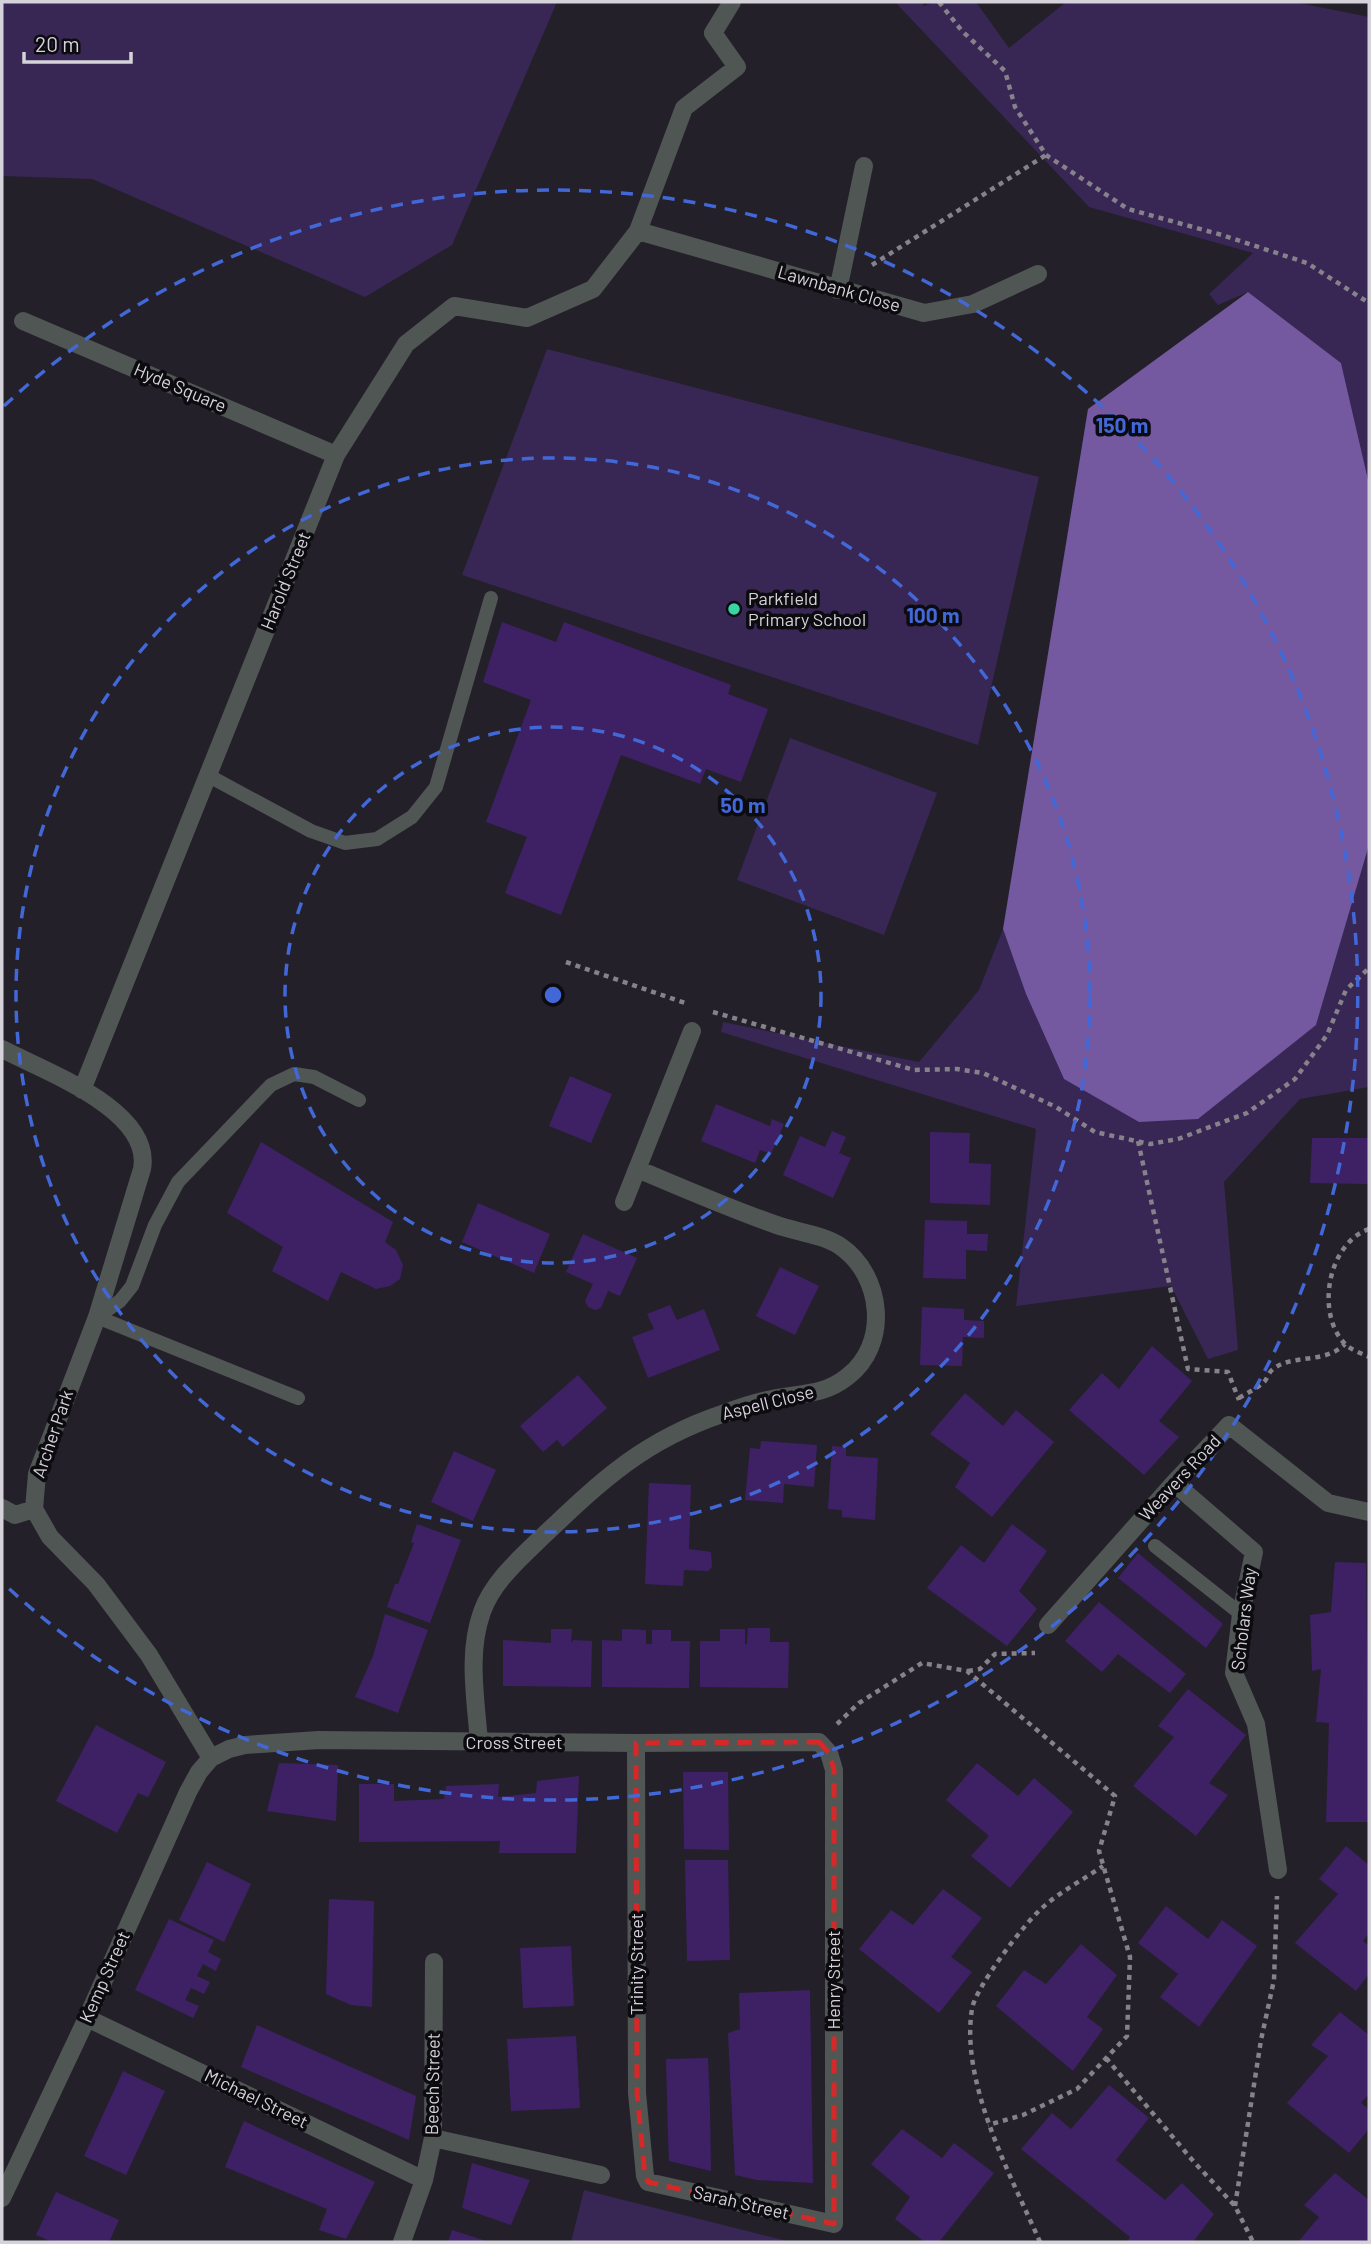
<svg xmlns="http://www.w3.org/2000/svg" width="1371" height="2244" font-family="Barlow,sans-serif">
  <rect width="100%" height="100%" fill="#23202a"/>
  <!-- green -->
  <path fill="#382654" d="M2,2H557L452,245L365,297L92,179L2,176Z
    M895,2H922L924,6L933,2H976L1009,48L1066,2H1294L1369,17V484L1341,363L1248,292L1218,305L1209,294L1253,253L1089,207Z
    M547,349L1039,477L978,745L462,575Z
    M790,738L937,793L884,935L737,880Z
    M1369,845V1087L1300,1099L1224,1182L1238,1350L1208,1359L1171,1286L1016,1306L1036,1129L721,1032L723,1022L919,1062L979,990L1003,929L1026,994L1064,1079L1316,1025Z
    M584,2190L791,2242H571Z"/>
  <!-- water -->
  <path fill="#7458a0" d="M1248,292L1341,363L1369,484V845L1316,1025L1198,1119L1139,1122L1064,1079L1026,994L1003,929L1088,409Z"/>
  <!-- building -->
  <path fill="#3e2164" d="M502,622L556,642L564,622L731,685L728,694L768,709L741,782L706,769L700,784L621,755L561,915L505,893L527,837L486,822L531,700L483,682Z
    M570,1076L612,1094L591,1143L549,1126Z
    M716,1104L770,1126L772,1119L784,1124L771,1154L760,1150L755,1163L701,1141Z
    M832,1131L846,1137L839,1153L851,1158L833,1198L783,1175L800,1136L825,1147Z
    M930,1132L970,1133L969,1163L991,1164L990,1205L930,1203Z
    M1312,1138H1369V1184L1310,1183Z
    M261,1142L393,1222L385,1242L396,1250L403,1265L400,1279L390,1286L376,1289L341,1272L328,1301L272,1271L283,1247L227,1213Z
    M478,1203L550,1234L534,1273L462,1242Z
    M925,1220L967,1221V1234H988L987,1251L966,1250V1279L923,1278Z
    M583,1234L637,1258L620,1296L608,1291L601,1308L595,1310L588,1307L585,1301L593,1284L566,1272Z
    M780,1267L819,1286L795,1335L756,1316Z
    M670,1305L677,1320L704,1309L720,1350L648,1378L632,1337L654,1329L647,1314Z
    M922,1307L964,1309V1320L984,1321V1338L963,1337L962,1366L920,1365Z
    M1152,1346L1192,1381L1159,1421L1179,1437L1144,1475L1069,1410L1102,1373L1119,1389Z
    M578,1375L607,1408L563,1447L557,1440L543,1452L520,1426Z
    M965,1393L1003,1426L1016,1410L1054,1442L992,1517L955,1487L970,1463L930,1434Z
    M761,1441L817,1445L814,1487L784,1484L783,1503L745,1500L750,1448L760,1449Z
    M832,1446L846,1447V1456L878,1458L875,1520L842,1517V1510L828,1509Z
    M454,1451L496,1470L473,1521L431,1502Z
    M649,1483L691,1485L689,1549L711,1552L712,1567L708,1571L684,1570L683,1586L645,1584Z
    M417,1524L461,1540L430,1623L387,1607L395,1584H398L414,1543L411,1542Z
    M1012,1524L1047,1551L1019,1591L1037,1609L1007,1646L927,1588L961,1545L984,1563Z
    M1138,1553L1223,1624L1206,1648L1118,1578Z
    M1335,1562L1366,1563L1369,1822H1326L1329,1723L1316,1722L1321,1669L1312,1671L1310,1615L1331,1612Z
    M1099,1602L1186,1674L1170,1693L1118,1654L1102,1672L1065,1641Z
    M385,1614L428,1630L398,1713L355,1697L373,1656Z
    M748,1628H770V1642H789L788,1688L700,1687V1641H720V1629H745V1644H747Z
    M551,1629H572L571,1643L573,1640L592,1641L591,1687L503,1686V1640L551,1643Z
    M622,1629L646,1630V1644H652V1630H671V1641H690L689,1688L602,1687V1640L622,1641Z
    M1188,1689L1246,1735L1209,1783L1228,1795L1196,1836L1133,1786L1174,1737L1158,1726Z
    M96,1725L166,1762L148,1797L138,1793L117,1833L56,1801Z
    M279,1763L338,1765L336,1821L267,1811Z
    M977,1763L1018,1796L1034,1778L1073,1812L1010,1888L971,1856L989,1836L946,1800Z
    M683,1772H728L729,1850L684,1849Z
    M579,1776L576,1853H499L500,1841L359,1842V1784H394V1801L444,1799L446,1786L499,1784L498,1797L536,1793L537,1781Z
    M1346,1846L1369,1865V1933L1363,1941L1369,1946V1974L1356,1991L1295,1943L1338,1894L1319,1879Z
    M685,1860H728L730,1960L687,1961Z
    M207,1862L251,1884L224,1942L179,1920Z
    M943,1889L982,1918L951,1957L972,1972L939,2013L859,1949L891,1910L913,1925Z
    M329,1899L374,1901L372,2007L351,2005L326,1994Z
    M1166,1906L1208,1939L1222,1920L1257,1946L1199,2027L1160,1997L1178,1974L1138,1943Z
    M169,1919L214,1940L208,1952L221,1959L216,1971L203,1964L197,1976L210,1982L204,1994L191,1988L185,2000L199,2006L193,2018L135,1990Z
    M1081,1944L1117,1975L1087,2017L1103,2029L1073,2071L996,2006L1024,1970L1046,1984Z
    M571,1946L574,2006L523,2008L520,1948Z
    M810,1990L813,2183L757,2180L735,2175L728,2033L740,2029L739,1993Z
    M1340,2012L1369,2035V2094L1361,2103L1369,2109V2129L1349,2153L1287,2103L1328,2056L1311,2045Z
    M257,2025L416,2096L409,2140L241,2067Z
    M576,2036L580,2108L511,2111L507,2039Z
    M708,2058L710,2108L711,2171L669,2161L668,2137L666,2059Z
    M123,2071L165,2091L126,2175L84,2156Z
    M1109,2085L1149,2118L1116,2160L1165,2200L1182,2183L1214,2214L1193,2242H1127L1130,2237L1021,2149L1052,2113L1071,2129Z
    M244,2121L375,2182L346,2239L319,2230L327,2209L225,2167Z
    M902,2129L942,2158L954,2143L994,2173L939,2242H925L895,2219L910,2197L871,2164Z
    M472,2163L530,2180L511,2225L462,2208Z
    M1335,2173L1369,2200V2242H1298L1319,2217L1304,2205Z
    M56,2192L119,2220L109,2242H52L36,2235Z
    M452,2230L489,2242H448Z"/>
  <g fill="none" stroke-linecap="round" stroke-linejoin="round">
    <!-- path -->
    <path stroke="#85828a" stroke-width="4.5" stroke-dasharray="5 5" stroke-linecap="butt" d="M939,2L962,31L1005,71L1015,107L1046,155L1128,209L1222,235L1307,263L1369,303
      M872,265L1046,155
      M566,962L688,1004
      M713,1012L914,1070L957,1069L983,1073L1056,1107L1095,1132L1150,1144L1178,1139L1247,1113L1295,1079L1327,1035L1346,990L1369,968
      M1138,1141L1188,1369L1228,1372L1239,1400
      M1369,1229C1328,1243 1315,1313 1345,1344C1351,1350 1361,1353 1369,1357
      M1239,1398C1247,1393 1256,1389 1263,1383C1267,1380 1268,1373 1272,1370C1291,1353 1324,1365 1345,1344
      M968,1671L980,1669L995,1654L1035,1653
      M837,1724L859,1703L922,1663L967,1671L1115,1796L1099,1851L1130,1957L1127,2036L1077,2089L1023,2115L988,2125
      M1106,2058L1194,2162L1235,2206L1253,2242
      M1235,2206L1261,2040L1274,1980L1277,1896
      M1040,2242C1011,2176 960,2083 972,2009C975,1988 1024,1924 1041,1909C1059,1892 1083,1880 1103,1866"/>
    <!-- lane -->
    <path stroke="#505653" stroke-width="14" d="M209,776L311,831L345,843L377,839L412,817L436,787L491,598
      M97,1317L120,1301L132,1286L155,1225L178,1182L271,1085L294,1074L314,1077L359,1100
      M97,1317L298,1398
      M1155,1546L1241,1614"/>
    <!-- street -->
    <path stroke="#505653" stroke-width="18" d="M638,231L924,313L973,304L1038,274
      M838,290L864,166
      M23,321L336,455
      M2,1049C44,1071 153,1110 142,1169L97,1317L37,1474L34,1509L50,1537L96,1584L149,1655L211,1758
      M82,1090L336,455L406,344L454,306L527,318L593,289L638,231L684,108L737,67L713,33L732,2
      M624,1202L692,1031
      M1174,1483L1254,1552L1241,1614L1234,1673L1256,1724L1278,1870
      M2,1508L15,1515L34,1509
      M1048,1625L1174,1483L1229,1425L1328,1503L1369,1512
      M479,1743C476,1700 467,1653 482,1612C492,1583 519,1559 541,1538C600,1482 642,1441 722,1414C738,1408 755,1402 772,1399C800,1393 823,1396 847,1377C890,1345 883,1275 840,1246C822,1234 795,1232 774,1224C728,1208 683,1188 637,1169
      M87,2018L424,2180
      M433,2138L601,2175
      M2,2198L87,2018L188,1792L199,1772L211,1758L229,1749L245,1745L319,1740L636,1743L819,1742L829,1753L834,1770V2224L648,2182L645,2176L637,2093L636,1743
      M402,2242L424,2180L433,2138L434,1962"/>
  </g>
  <!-- marked area -->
  <path fill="none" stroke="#d62828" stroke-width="5" stroke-dasharray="14 9" stroke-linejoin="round" d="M819,1742L829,1753L834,1770V2224L648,2182L645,2176L637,2093L636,1743Z"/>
  <!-- distance rings -->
  <g fill="none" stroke="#4268d8" stroke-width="3.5" stroke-dasharray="12 9">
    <circle cx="553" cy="995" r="268"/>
    <circle cx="553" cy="995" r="537"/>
    <path d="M4 406A805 805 0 1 1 4 1584"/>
  </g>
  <!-- markers -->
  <circle fill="#39d4a5" stroke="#0c0b0f" stroke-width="2.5" cx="734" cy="609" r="7"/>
  <g text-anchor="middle" stroke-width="7" stroke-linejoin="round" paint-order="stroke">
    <!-- street labels -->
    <g font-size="18" fill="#d5d2d9" stroke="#0c0b0f">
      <text transform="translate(839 289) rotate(16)" y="6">Lawnbank Close</text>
      <text transform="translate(180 388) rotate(23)" y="6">Hyde Square</text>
      <text transform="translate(286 581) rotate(-68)" y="6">Harold Street</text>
      <text transform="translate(768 1403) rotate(-14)" y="6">Aspell Close</text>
      <text transform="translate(53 1434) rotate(-71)" y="6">Archer Park</text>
      <text transform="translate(1180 1478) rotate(-47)" y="6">Weavers Road</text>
      <text transform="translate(1244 1619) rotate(-83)" y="6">Scholars Way</text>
      <text x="514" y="1749">Cross Street</text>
      <text transform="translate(637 1964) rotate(-90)" y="6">Trinity Street</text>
      <text transform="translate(105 1977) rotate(-66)" y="6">Kemp Street</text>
      <text transform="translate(834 1980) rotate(-90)" y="6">Henry Street</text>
      <text transform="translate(433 2084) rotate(-89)" y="6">Beech Street</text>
      <text transform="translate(256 2099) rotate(26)" y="6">Michael Street</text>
      <text transform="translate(741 2203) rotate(13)" y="6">Sarah Street</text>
    </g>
    <!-- poi labels -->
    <g font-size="18" fill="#d5d2d9" stroke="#0c0b0f" text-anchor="start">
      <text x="748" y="605">Parkfield<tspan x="748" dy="21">Primary School</tspan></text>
    </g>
  </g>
  <circle cx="553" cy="995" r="10" fill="#4268d8" stroke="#0c0b0f" stroke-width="3.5"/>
  <g font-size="21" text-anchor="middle" font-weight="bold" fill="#4268d8" stroke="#0c0b0f" stroke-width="7" stroke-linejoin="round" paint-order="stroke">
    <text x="1122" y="433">150 m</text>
    <text x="933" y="623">100 m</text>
    <text x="743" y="813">50 m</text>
  </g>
  <!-- border -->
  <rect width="1371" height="2244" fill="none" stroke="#d5d2d9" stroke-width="7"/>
  <!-- scale -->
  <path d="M24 52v10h107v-10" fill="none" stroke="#d5d2d9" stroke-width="3.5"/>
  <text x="35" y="52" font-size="21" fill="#d5d2d9" stroke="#0c0b0f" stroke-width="5" paint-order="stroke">20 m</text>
</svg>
